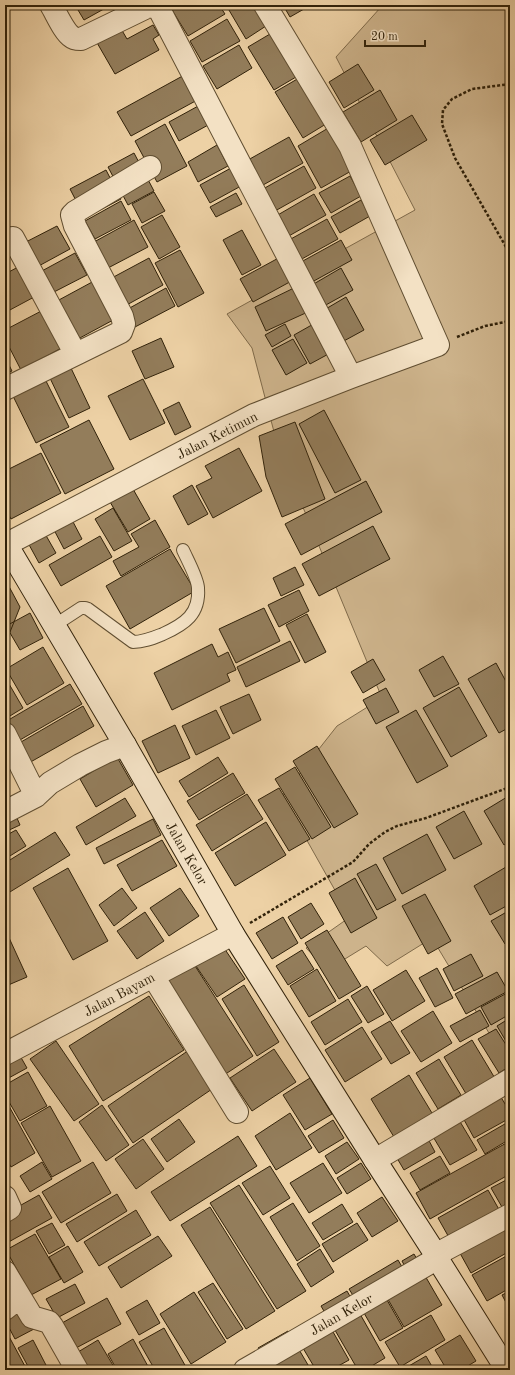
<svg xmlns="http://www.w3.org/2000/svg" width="515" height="1375" font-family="'Old Standard TT',serif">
  <rect width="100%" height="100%" fill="#edd1a5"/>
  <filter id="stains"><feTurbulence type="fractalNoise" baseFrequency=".005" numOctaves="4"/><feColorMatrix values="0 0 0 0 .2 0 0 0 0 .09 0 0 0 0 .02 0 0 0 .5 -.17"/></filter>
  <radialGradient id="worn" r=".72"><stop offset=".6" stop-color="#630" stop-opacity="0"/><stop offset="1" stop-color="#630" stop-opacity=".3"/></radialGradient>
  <!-- green -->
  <path fill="#cdb38b" stroke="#7f6a4a" d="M380,5H510V1068L432,938L387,966L366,946L327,970L306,948L350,917L282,796L337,726L382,698L278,447L252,348L227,314L415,210L336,57L381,7Z"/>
  <!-- building -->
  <path fill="#937d5b" stroke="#31220a" d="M75,5H111L84,20Z
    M180,5H219L225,14L188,36L172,10Z
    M226,5H254L266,26L246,39Z
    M283,5H311L290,17Z
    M227,19L240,41L202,62L190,41Z
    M153,25L159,35L153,39L159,50L115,74L96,41L120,27L127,39Z
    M270,34L296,77L274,90L248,47Z
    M239,45L252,68L217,89L203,66Z
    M358,64L374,90L344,108L329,82Z
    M188,73L201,98L131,136L117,112Z
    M299,78L326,124L303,138L275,92Z
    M380,90L397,120L361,142L343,112Z
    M200,105L210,124L179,141L169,122Z
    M412,115L427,140L385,165L370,140Z
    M165,124L187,166L157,182L135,141Z
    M330,127L353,170L321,188L298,146Z
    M289,137L303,163L263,185L248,160Z
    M217,145L228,166L198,182L188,162Z
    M134,153L154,191L128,205L108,167Z
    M304,166L316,188L275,211L263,189Z
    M231,168L241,186L210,203L200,185Z
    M106,170L121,199L85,218L70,189Z
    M350,176L361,196L331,213L319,193Z
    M154,192L165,211L142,223L132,204Z
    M236,193L242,204L216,217L210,207Z
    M314,194L326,215L287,237L276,216Z
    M361,200L370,216L340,233L331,217Z
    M121,201L131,220L95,239L85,221Z
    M162,215L180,247L159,259L141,227Z
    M327,219L338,239L300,260L289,240Z
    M134,220L148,247L108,268L94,242Z
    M57,226L70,249L35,268L22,244Z
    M242,230L261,265L242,275L223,240Z
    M341,240L352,260L312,282L301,262Z
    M180,250L204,293L178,307L155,263Z
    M75,253L87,275L52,293L40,272Z
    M284,255L297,278L253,302L240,279Z
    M149,258L163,285L123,307L108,280Z
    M20,266L36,296L8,311L5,306V274Z
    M341,268L353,290L324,306L312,285Z
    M94,281L115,319L78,339L57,301Z
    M298,286L310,311L266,331L255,307Z
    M166,288L175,306L135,327L126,310Z
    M346,297L364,330L342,342L324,310Z
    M47,308L67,345L21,370L5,339V330Z
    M317,322L334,351L310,364L294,335Z
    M285,324L291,336L272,347L265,335Z
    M161,338L174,367L145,379L132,351Z
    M293,339L307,363L286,375L272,350Z
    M5,357L12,371L5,374Z
    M70,366L90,408L69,418L49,376Z
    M143,379L165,423L130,440L108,396Z
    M46,381L69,427L36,443L13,396Z
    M179,402L191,427L175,435L163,410Z
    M324,410L361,480L335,493L299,424Z
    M89,420L114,469L65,494L40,445Z
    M295,422L325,499L282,517L266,477L259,436Z
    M239,448L262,491L213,518L196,486L212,478L205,466Z
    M41,453L61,493L11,519L5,508V471Z
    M366,481L382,512L301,555L285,524Z
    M192,485L208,514L188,525L173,496Z
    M133,489L150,519L128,532L110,502Z
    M113,508L132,541L114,551L95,519Z
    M71,518L82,539L64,549L53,528Z
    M155,520L170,547L121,576L113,561L139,547L131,534Z
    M373,526L390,559L319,596L302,564Z
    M44,532L56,553L39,563L27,541Z
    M100,536L112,557L61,586L49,565Z
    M170,549L195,591L130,629L106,586Z
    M295,567L304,585L281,596L273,578Z
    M5,579L20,607L10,632L5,635Z
    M299,590L309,611L279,627L268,605Z
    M264,608L280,641L236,663L219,629Z
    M30,613L43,638L20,650L6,626Z
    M307,614L326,652L305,663L286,625Z
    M290,641L300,661L246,687L237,667Z
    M212,644L218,657L228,652L236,670L227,674L230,681L172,710L154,673Z
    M43,647L64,683L27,705L6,669Z
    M443,656L459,684L434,697L419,670Z
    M373,659L385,680L363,693L351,672Z
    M496,663L510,689V727L499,733L468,679Z
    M5,677L23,708L5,719Z
    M70,684L82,704L13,744L5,731V722Z
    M459,687L487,736L451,757L423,708Z
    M386,688L399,712L376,724L363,700Z
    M249,694L261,720L233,734L220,707Z
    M83,706L94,726L20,768L9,749Z
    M216,710L230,738L196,755L182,726Z
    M416,710L448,766L417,783L386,727Z
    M175,725L190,758L158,773L142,741Z
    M317,746L358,814L334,828L293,761Z
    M117,757L133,785L96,807L80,779Z
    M218,757L228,773L189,797L179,781Z
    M295,767L331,827L312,839L275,779Z
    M233,773L245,793L199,820L187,801Z
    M279,788L310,839L289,851L258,800Z
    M247,794L263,819L212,851L196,825Z
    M507,797L510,802V841L504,845L484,811Z
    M125,798L136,816L86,845L76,827Z
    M10,802L20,825L5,832V804Z
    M464,811L482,844L454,859L436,827Z
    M153,819L161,835L104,864L96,848Z
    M266,822L286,855L235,886L215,853Z
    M16,830L26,846L5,859V836Z
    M55,832L70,855L5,895V863Z
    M427,834L446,870L402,894L383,858Z
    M162,840L177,866L132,891L117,865Z
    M376,864L396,900L377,910L357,874Z
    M506,867L510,874V904L490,915L474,886Z
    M68,868L108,941L73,960L33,888Z
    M355,878L377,918L351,933L329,893Z
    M122,888L137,908L114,926L99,905Z
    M180,888L199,916L169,936L150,908Z
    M425,894L451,941L428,954L402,906Z
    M311,903L324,924L301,939L288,917Z
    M510,910V941L505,944L491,921Z
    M145,912L164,941L137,959L117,931Z
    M283,917L298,943L272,959L256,933Z
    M5,929L27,977L6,986L5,984Z
    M327,930L361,986L339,999L305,943Z
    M222,945L245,979L217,997L194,963Z
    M302,950L314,969L288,985L276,966Z
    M471,954L483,976L454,991L443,969Z
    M188,955L253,1056L224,1075L159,974Z
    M437,968L453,998L435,1007L419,978Z
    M317,969L336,1001L309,1017L290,986Z
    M406,970L425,1001L392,1021L373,990Z
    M497,972L508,991L466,1014L455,994Z
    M244,985L279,1042L257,1056L222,999Z
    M367,986L384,1014L368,1023L351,996Z
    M507,993L510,999V1014L491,1025L481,1007Z
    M149,996L184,1050L103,1101L69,1046Z
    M348,999L362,1022L325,1045L311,1022Z
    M480,1010L489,1026L460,1042L450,1026Z
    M433,1011L452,1043L421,1062L401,1031Z
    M510,1018V1048L497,1026Z
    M390,1021L410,1053L391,1064L371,1032Z
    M362,1027L382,1059L345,1082L325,1050Z
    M496,1029L510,1051V1066L499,1073L478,1039Z
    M472,1040L496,1080L468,1097L444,1057Z
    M56,1041L99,1104L74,1121L30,1059Z
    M15,1047L27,1068L5,1080V1053Z
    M274,1049L296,1082L252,1111L230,1078Z
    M189,1050L215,1087L133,1143L108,1106Z
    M439,1059L461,1095L438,1109L416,1073Z
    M28,1072L47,1106L20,1121L5,1095V1085Z
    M409,1075L435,1118L397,1142L371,1099Z
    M310,1078L332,1114L305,1130L283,1095Z
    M499,1094L510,1112V1118L474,1138L462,1116Z
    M5,1099L35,1153L11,1167L5,1156Z
    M102,1105L129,1145L106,1161L79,1122Z
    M50,1106L81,1161L52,1177L21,1123Z
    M290,1113L312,1148L276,1170L255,1136Z
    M179,1119L195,1142L167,1162L151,1139Z
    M333,1120L344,1138L319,1153L308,1136Z
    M459,1120L477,1150L450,1165L432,1135Z
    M510,1121V1139L485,1154L477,1140Z
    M426,1135L435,1152L404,1170L394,1153Z
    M238,1136L257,1166L170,1221L151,1192Z
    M143,1139L164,1169L136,1189L115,1159Z
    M510,1141V1174L430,1219L416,1193Z
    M347,1142L359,1159L336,1174L325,1156Z
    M440,1156L450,1173L420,1190L410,1173Z
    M42,1162L52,1179L30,1192L20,1176Z
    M93,1162L111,1193L61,1223L42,1192Z
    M323,1163L342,1193L309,1213L290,1183Z
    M361,1163L371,1179L347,1194L337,1178Z
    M270,1166L290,1198L263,1215L242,1183Z
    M510,1178V1212L506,1214L491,1188Z
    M239,1185L306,1291L277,1309L210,1203Z
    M488,1190L501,1213L451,1241L438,1218Z
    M117,1194L127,1211L77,1242L66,1224Z
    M39,1195L52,1218L5,1244V1214Z
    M382,1197L398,1221L372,1237L357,1213Z
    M293,1203L320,1246L297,1261L270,1217Z
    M342,1204L353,1222L323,1240L312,1223Z
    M210,1207L275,1311L246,1329L181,1225Z
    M136,1210L151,1235L99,1266L84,1242Z
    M510,1215V1251L471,1273L456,1246Z
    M52,1223L65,1245L49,1254L36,1231Z
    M357,1223L368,1240L333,1262L322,1244Z
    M35,1234L61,1279L31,1295L6,1250Z
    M158,1236L172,1256L121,1288L108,1267Z
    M68,1246L83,1272L64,1283L49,1257Z
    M320,1249L334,1272L311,1287L297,1264Z
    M414,1254L422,1268L410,1276L402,1261Z
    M510,1254V1288L487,1301L472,1275Z
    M398,1260L408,1277L359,1305L349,1289Z
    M424,1274L442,1305L404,1327L386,1296Z
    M213,1283L243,1329L227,1339L198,1292Z
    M75,1284L85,1303L57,1318L46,1299Z
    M347,1291L385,1358L365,1370H358L321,1306Z
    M510,1291V1310L502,1295Z
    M194,1292L226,1342L191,1364L160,1314Z
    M383,1293L403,1328L380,1341L360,1306Z
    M107,1298L121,1324L76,1348L62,1323Z
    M147,1300L160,1323L139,1335L126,1312Z
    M21,1305L34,1329L15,1339L5,1320V1313Z
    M431,1315L445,1340L400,1367L385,1342Z
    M324,1316L349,1360L331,1370H316L294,1333Z
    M164,1328L186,1367L181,1370H155L139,1342Z
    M5,1329L27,1370H5Z
    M288,1331L311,1370H271L258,1348Z
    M460,1335L476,1361L461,1370H447L435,1350Z
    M133,1339L150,1370H117L108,1354Z
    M33,1340L47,1367L41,1370H30L18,1348Z
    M98,1340L114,1367L108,1370H90L78,1352Z
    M426,1356L434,1370H402Z"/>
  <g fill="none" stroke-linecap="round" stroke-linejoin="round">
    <!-- lane casing -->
    <g stroke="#604e31" stroke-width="14">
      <path id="lane" d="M55,625L81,608H85L88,609L133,642C144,642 153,638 163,634C185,624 200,614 198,588C198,579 187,559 183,550"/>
    </g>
    <!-- street casing -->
    <g stroke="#604e31" stroke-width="24">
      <path id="street" d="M51,5C56,13 64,32 72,37C74,39 78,39 81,39L147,7L156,6L159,9L351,377
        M13,238L75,353
        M5,389L121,332L124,324L122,316L75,226L72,215L75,212L150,167
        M5,545L254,415L351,377L438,345L350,146L265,5
        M5,734L36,796
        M5,812L36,796L50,783L80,765L106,752L125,745
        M153,976L237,1112
        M5,1054L233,934
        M375,1160L510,1080
        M5,1197L10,1208L5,1211
        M435,1255L510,1215
        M5,1272L32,1317L49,1322L52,1326L77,1370
        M5,1309L20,1297
        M245,1370L438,1258"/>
    </g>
    <!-- secondary casing -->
    <g stroke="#31220a" stroke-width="24">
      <path id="secondary" d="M5,542L125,745L233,934L375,1160L438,1258L435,1255L507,1370"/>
    </g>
    <!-- path -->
    <path stroke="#31220a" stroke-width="2.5" stroke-dasharray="3 2" stroke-linecap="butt" d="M510,84L472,89L452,99L443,110L442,124L455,158L510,254
      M457,337L485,326L510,321
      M250,923L353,862L369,844L385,832L397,826L426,818L510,787"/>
    <!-- lane -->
    <use href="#lane" stroke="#f3e1c4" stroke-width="12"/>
    <!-- street -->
    <use href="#street" stroke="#f3e1c4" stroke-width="22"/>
    <!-- secondary -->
    <use href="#secondary" stroke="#f3e1c4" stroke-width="22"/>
  </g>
  <g text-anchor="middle" stroke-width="3" stroke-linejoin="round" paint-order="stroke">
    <!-- street labels -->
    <g font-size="14" fill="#31220a" stroke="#f3e1c4">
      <text transform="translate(217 435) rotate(-27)" y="5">Jalan Ketimun</text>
      <text transform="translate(187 853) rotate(60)" y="5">Jalan Kelor</text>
      <text transform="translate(119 994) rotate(-28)" y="5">Jalan Bayam</text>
      <text transform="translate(341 1314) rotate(-30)" y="5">Jalan Kelor</text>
    </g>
  </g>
  <!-- margin -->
  <rect width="515" height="1375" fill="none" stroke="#edd1a5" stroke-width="20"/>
  <rect x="6" y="6" width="503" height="1363" fill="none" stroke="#31220a" stroke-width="2"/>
  <rect x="10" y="10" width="495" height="1355" fill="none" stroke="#31220a"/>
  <!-- scale -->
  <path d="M365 40v6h60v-6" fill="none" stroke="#31220a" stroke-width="2"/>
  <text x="371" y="40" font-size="12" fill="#31220a" stroke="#f3e1c4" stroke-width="3" paint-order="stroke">20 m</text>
  <rect width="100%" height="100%" filter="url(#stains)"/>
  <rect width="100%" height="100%" fill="url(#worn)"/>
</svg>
